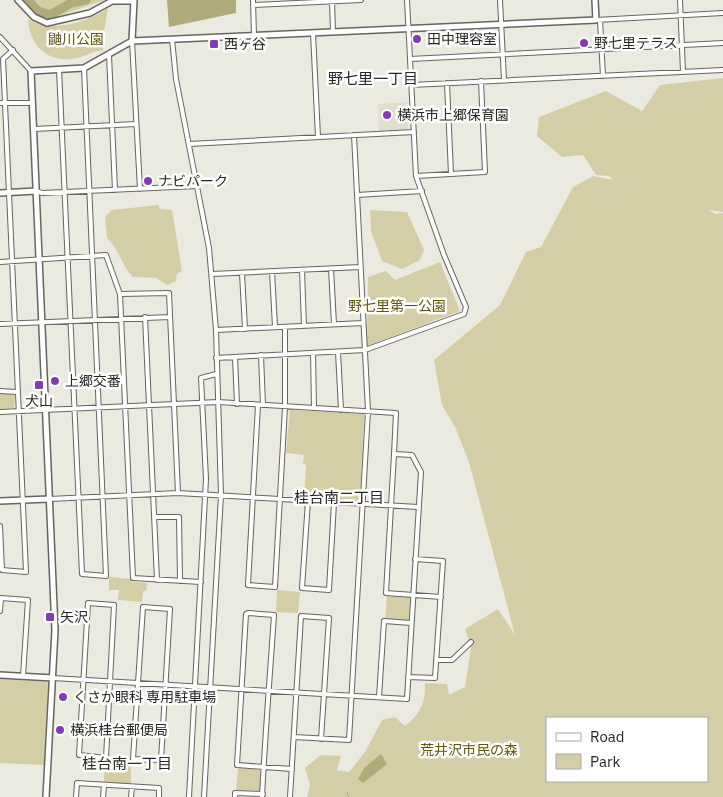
<svg xmlns="http://www.w3.org/2000/svg" width="723" height="797" font-family="'IBM Plex Sans','Noto Sans JP',sans-serif">
  <rect width="100%" height="100%" fill="#ebeae0"/>
  <!-- built -->
  <path fill="#e0dece" d="M407,102L408,127L406,130L379,131L378,104Z"/>
  <!-- green -->
  <path fill="#d4cea6" fill-rule="evenodd" d="M33,0H76L48,14Z
    M83,0H104L53,18C59,7 71,3 83,0Z
    M108,8L103,38V51C95,50 89,55 81,57C52,65 30,50 28,19C49,34 89,22 108,8Z
    M723,78V212L709,210L715,214L723,213V797H307L310,785L305,768L321,755L341,756L337,770L349,772L365,752L382,720L395,717L405,726C420,714 426,702 425,683L447,684L449,695L465,687L471,648L465,629L498,609L515,635L469,462L455,427L442,405L434,360L500,305L526,252L541,247L573,187L593,176L613,180L609,176L596,175L583,155L562,157L537,136L539,117L606,91L642,111L660,85ZM547,718H707V781H547Z
    M158,205L160,209L172,210L182,271L177,274L176,281L167,285L156,278L133,277C122,266 119,249 107,238L105,217L112,210Z
    M370,210L407,212L424,250L420,260L402,269L382,261L371,231Z
    M440,262L460,311L367,346L368,277L386,271L395,280Z
    M0,394H15L14,408L0,409Z
    M290,410L364,414L360,500L304,497L306,465L303,464L304,455L286,453Z
    M109,577L132,579V582L147,583L146,591H143L142,602L118,600L119,590H109Z
    M277,590L300,592L298,613L276,612Z
    M387,595L411,597L409,620L385,619Z
    M0,679L48,682L44,765L0,763Z
    M105,760L131,761V784L104,782Z
    M238,768L261,770V791L236,790Z"/>
  <!-- water -->
  <path fill="#b0aa7c" d="M167,0H236V13L169,27Z
    M381,754L387,764L363,783L358,779L364,768Z"/>
  <g fill="none" stroke-linecap="round" stroke-linejoin="round">
    <!-- stream -->
    <path stroke="#b0aa7c" stroke-width="1" d="M347,792L349,797"/>
    <!-- river -->
    <path stroke="#b0aa7c" stroke-width="9" d="M28,0L38,11L50,15L71,3L86,0"/>
    <!-- minor casing -->
    <g stroke="#66655d" stroke-width="6">
      <path id="minor" d="M253,0L254,36
        M332,0L333,32
        M500,0L504,80
        M680,0L683,72
        M253,5L361,0
        M596,20L723,13
        M600,20L603,76
        M313,33L318,137
        M0,37L31,71
        M172,39L176,79L209,248L216,330L221,495L204,797
        M132,41L140,189
        M109,55L115,190
        M410,59L723,43
        M59,69L82,574L106,576L84,68
        M447,83L451,174
        M411,85L723,70
        M0,103H32
        M34,129L136,124
        M189,144L414,132
        M416,176L485,172L481,81
        M36,191L42,193L198,186
        M357,195L422,191
        M0,262L106,255L120,294L169,293L178,493
        M331,269L334,324
        M302,270L304,326
        M272,271L275,327
        M242,273L245,329
        M212,274L360,267
        M120,294L133,578L201,582
        M145,317L157,580
        M0,324L170,317
        M216,330L363,323
        M338,352L341,410
        M313,353L314,408
        M261,355L263,405
        M235,357L237,404
        M216,358L365,350L464,314L466,307L444,255L416,176L407,0
        M0,391L17,392
        M258,405L248,585L275,587L285,407V327
        M0,412L218,402L396,413L394,454L412,455L421,472L407,699L53,678
        M394,454L386,593L441,597
        M49,499L178,493L418,507
        M308,501L302,588L329,590L334,503
        M155,517H179L180,581
        M0,526L2,570L26,572L3,59L13,50
        M88,603L114,605L106,758L79,755Z
        M143,607L170,609L161,760L133,759Z
        M0,611L1,598L28,600L23,676
        M436,660H452L471,642
        M408,677L435,678L443,561L415,559
        M379,697L384,621L411,623
        M294,737L349,740L368,411L354,135
        M76,797L77,783L159,788V797
        M103,797L104,785
        M131,797L132,787
        M189,797L206,479L201,378L216,374
        M235,797V793L263,794
        M262,797C265,736 270,675 274,615L248,613L246,614L237,765L292,769
        M290,797L301,616L329,618L321,739"/>
    </g>
    <!-- tertiary casing -->
    <g stroke="#66655d" stroke-width="8">
      <path id="tertiary" d="M18,0L34,17L47,23L90,13L112,1H134
        M132,41L134,0
        M0,193L36,191
        M0,501L49,499
        M0,675L53,678
        M46,797L55,630L31,71L84,68L132,41L596,20L595,0"/>
    </g>
    <!-- minor -->
    <use href="#minor" stroke="#fff" stroke-width="4"/>
    <!-- tertiary -->
    <use href="#tertiary" stroke="#fff" stroke-width="5"/>
  </g>
  <!-- markers -->
  <g fill="#803cb0" stroke="#fff" stroke-width="2">
    <circle cx="417" cy="39" r="5"/>
    <circle cx="584" cy="43" r="5"/>
    <rect x="209" y="39" width="10" height="10" rx="2.5"/>
    <circle cx="387" cy="115" r="5"/>
    <circle cx="148" cy="181" r="5"/>
    <circle cx="55" cy="381" r="5"/>
    <rect x="34" y="380" width="10" height="10" rx="2.5"/>
    <rect x="45" y="612" width="10" height="10" rx="2.5"/>
    <circle cx="63" cy="697" r="5"/>
    <circle cx="60" cy="730" r="5"/>
  </g>
  <g text-anchor="middle" stroke-width="5" stroke-linejoin="round" paint-order="stroke">
    <!-- park labels -->
    <g font-size="14" fill="#625704" stroke="#fff">
      <text x="76" y="44">鼬川公園</text>
      <text x="397" y="311">野七里第一公園</text>
      <text x="469" y="755">荒井沢市民の森</text>
    </g>
    <!-- poi labels -->
    <g font-size="14" fill="#262623" stroke="#fff" text-anchor="start">
      <text x="427" y="44">田中理容室</text>
      <text x="594" y="48">野七里テラス</text>
      <text x="224" y="49">西ヶ谷</text>
      <text x="397" y="120">横浜市上郷保育園</text>
      <text x="158" y="186">ナビパーク</text>
      <text x="65" y="386">上郷交番</text>
      <text x="39" y="406" text-anchor="middle">犬山</text>
      <text x="60" y="622">矢沢</text>
      <text x="73" y="702">くさか眼科 専用駐車場</text>
      <text x="70" y="735">横浜桂台郵便局</text>
    </g>
    <!-- neighbourhood labels -->
    <g font-size="15" fill="#262623" stroke="#fff">
      <text x="373" y="84">野七里一丁目</text>
      <text x="339" y="503">桂台南二丁目</text>
      <text x="127" y="769">桂台南一丁目</text>
    </g>
  </g>
  <!-- legend -->
  <rect x="546" y="717" width="162" height="65" fill="#ffffff" stroke="#a8a8a7"/>
  <rect x="556" y="733" width="25" height="8" fill="#ffffff" stroke="#a8a8a7"/>
  <text x="590" y="742" font-size="15" fill="#262623">Road</text>
  <rect x="556" y="754" width="25" height="15" fill="#d4cea6" stroke="#a8a8a7"/>
  <text x="590" y="767" font-size="15" fill="#262623">Park</text>
</svg>
